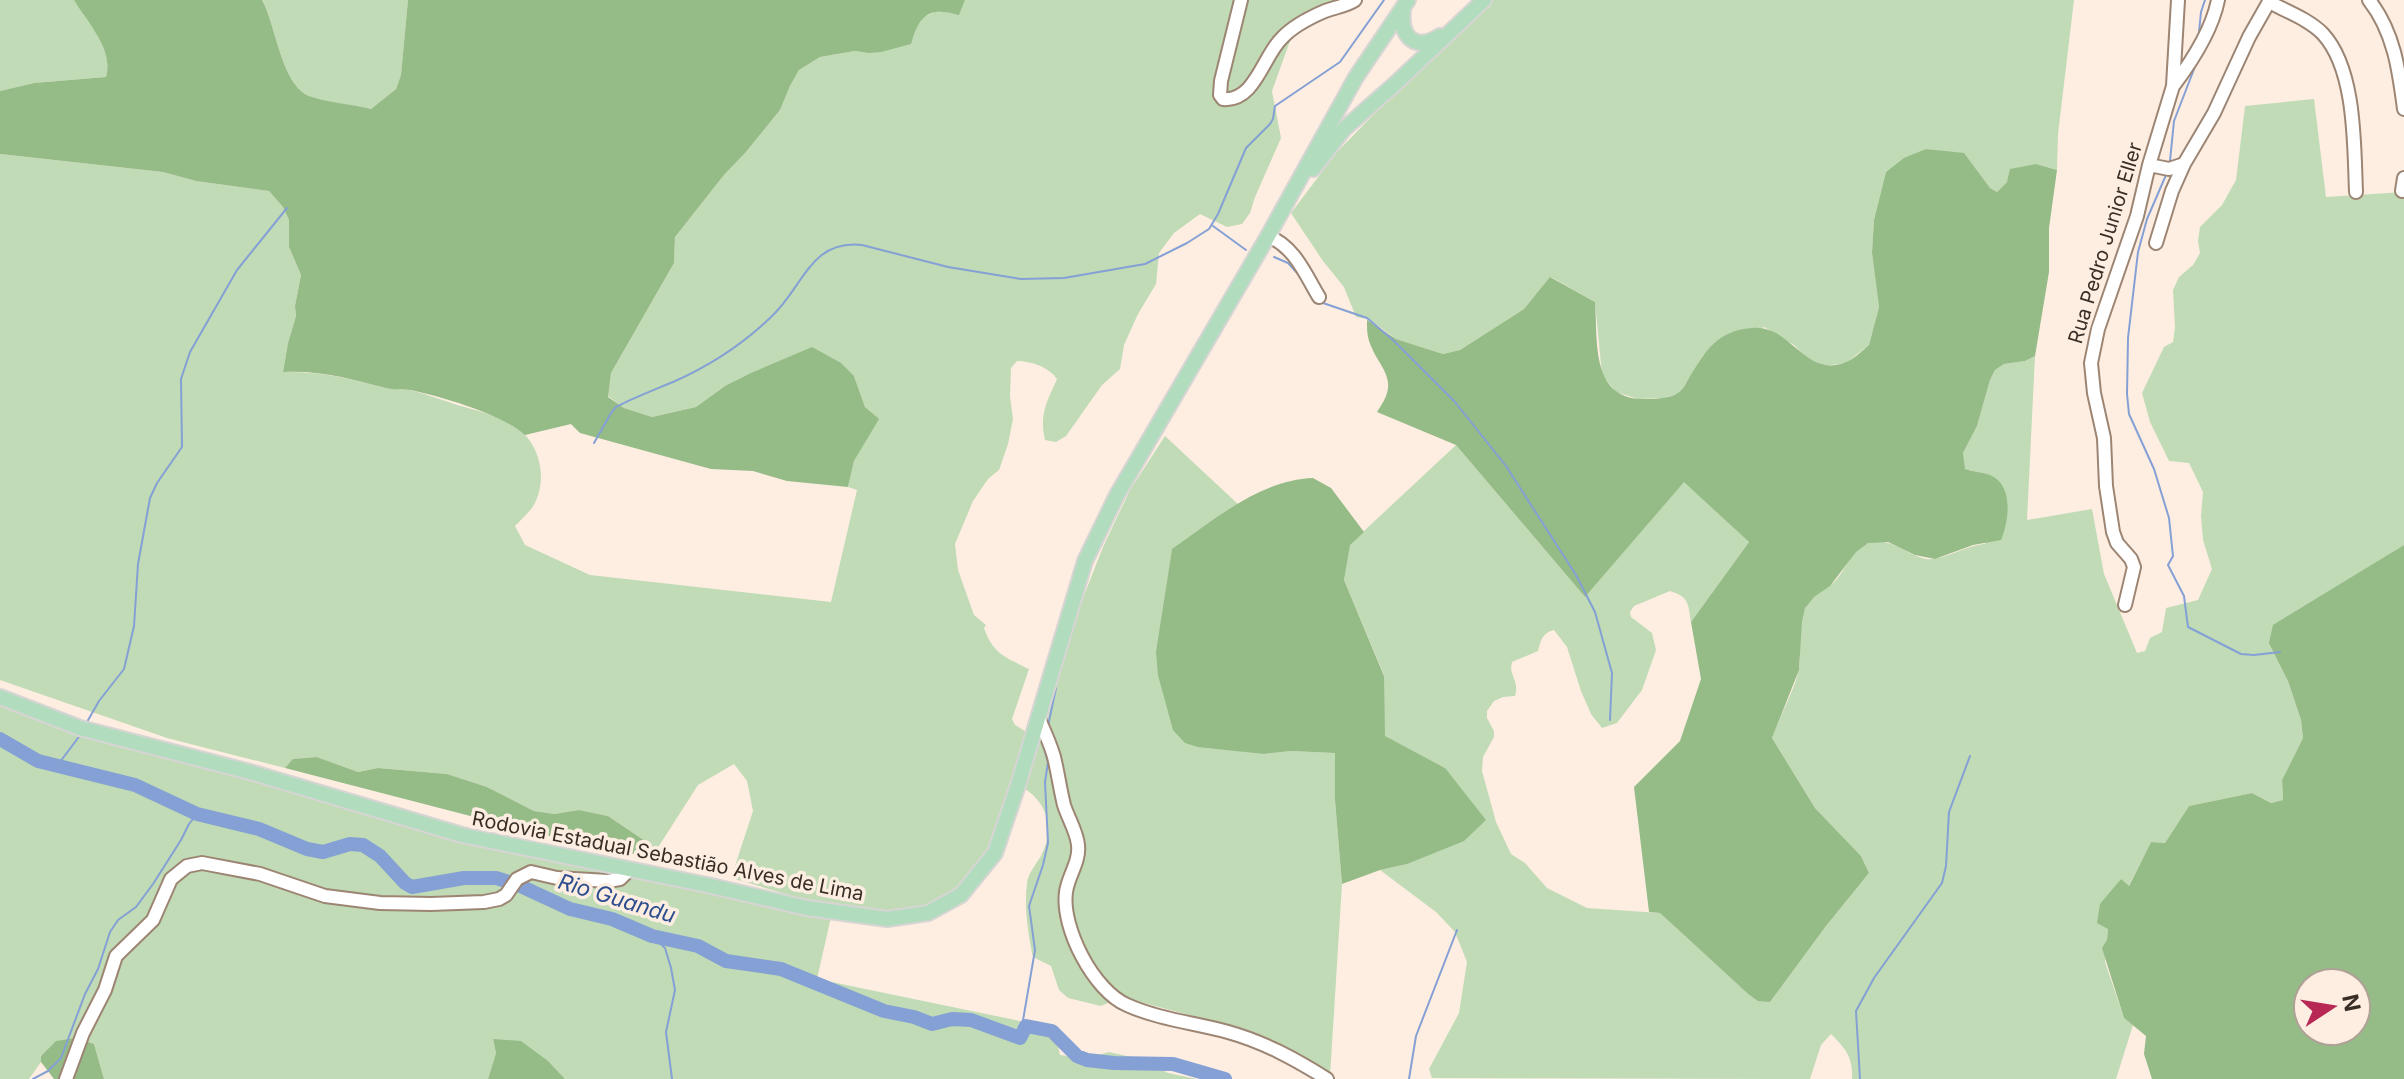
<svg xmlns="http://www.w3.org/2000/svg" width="2404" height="1079" font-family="Inter,sans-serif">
  <rect width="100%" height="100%" fill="#feeee2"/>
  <!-- green -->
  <path fill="#c0dbb6" d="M0,0H74C88,22 114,50 106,77L34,83L0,91Z
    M262,0H408L401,75L396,89L371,109C352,104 327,104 309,96C281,84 276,25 262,0Z
    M965,0H1346L1295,31L1290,41L1272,91L1281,138L1255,197L1250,213L1242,224L1227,227L1200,214L1174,233L1159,253L1156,284L1138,314L1124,345L1120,369L1102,385L1066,436L1056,442L1045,440C1039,414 1047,402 1057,379C1049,367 1031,361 1017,361L1011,368L1010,396L1013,419L1008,444L999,470L988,479L973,501L955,544L958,570L974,615L986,625L984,628C993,654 1005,657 1029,669L1012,719L1015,725L1028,733C1020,760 1011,787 1002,815C999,826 996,839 991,849C987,856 980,862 976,869C914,946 809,899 731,878L753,811L747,781L734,764L698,785L657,849L608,816L579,810L554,814L534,811L487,787L447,774L378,768L358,772L317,757L294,759L285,768L167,738L0,680V154L163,172L196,181L269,191L283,207L289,220V247L301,275L295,306L296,316L288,343L283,372C321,371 350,379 386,388C394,389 402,389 410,390C426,394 442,400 457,405C475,410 493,414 510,423C540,439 550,480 532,508C527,514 521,520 515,526L525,545L590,575L831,602L857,490L848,487L854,461L878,419L865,407L854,376L725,386L696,407L652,417L624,408L608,396L611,373L674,263L675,237L724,175L746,152L780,110L790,86L799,70L820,57L855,51L868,53L916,27L921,18L935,12L946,11L959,14Z
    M1490,0H2074L2058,134L2057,170L2036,164L2007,182L1997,192L1990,188L1964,154L1926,149L1886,172L1874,220L1872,253L1879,307L1869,345L1846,363L1824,366L1810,361L1794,345L1764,327L1703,355L1680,393L1664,398L1638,399L1616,392L1602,375L1595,302L1551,277L1524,309L1460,350L1443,354L1396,339L1369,319L1356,317L1344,287L1323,261L1291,213L1337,152L1414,73Z
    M2314,99L2326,197L2404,192V545L2273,626L2284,669L2301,720L2303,738L2282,780L2283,800L2271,803L2252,793L2189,806L2165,843L2151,842L2128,887L2120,879L2108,929L2105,962L2124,1018L2133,1025L2116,1079H1852C1853,1057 1846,1049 1831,1034L1821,1045L1810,1079L1432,1078L1429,1069L1459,1013L1467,962L1455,932L1436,912L1380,870L1407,864L1445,768L1384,736V675L1344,580L1349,545L1456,445L1585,597L1684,481L1749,542L1691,622C1688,603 1689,597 1670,591L1634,606L1630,612L1631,617L1652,633L1656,650L1642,690L1617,723L1602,728L1591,714L1581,691L1567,647L1554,630C1542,633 1541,640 1538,651L1512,662C1508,676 1520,680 1515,696L1503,697L1494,701L1487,711V718L1494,731V737L1483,757L1482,771L1496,822L1511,854L1525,863L1547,888L1587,908L1660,913L1747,993L1770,1002L1826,926L1869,873L1861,856L1815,808L1772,738C1779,718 1795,689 1799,669C1802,650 1796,626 1805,608C1811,595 1827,590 1836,580C1846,569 1853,548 1868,543C1890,536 1907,555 1926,559C1944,561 1966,545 1985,544L1981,473L1964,469L1963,453L1977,426L1990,380L1995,370L2004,364L2025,361L2035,356L2027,520L2092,509L2104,574L2137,653L2145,651L2150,638L2162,632L2166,608L2198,600L2212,569L2203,540L2201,516L2203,492L2189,463L2169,461L2150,422L2142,393L2164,347L2173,342L2175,327L2173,290L2179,277L2193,265L2200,253L2198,241L2200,227L2222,205L2236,180L2245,106Z
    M1165,436L1239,505L1172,550L1162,615L1226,749L1264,754L1291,751L1336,753L1335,800L1342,884L1330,1076L1285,1046L1222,1024L1122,997L1101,1006L1068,998L1059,990L1051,966L1033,957C1028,933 1024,908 1027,883C1028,874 1036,864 1041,856C1055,829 1048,802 1022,787L1051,702L1074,621L1103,547L1130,490Z
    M0,693L164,750L526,844L831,917L817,979L1054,1028L1060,1055L1086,1058L1109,1052L1136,1058L1168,1073L1197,1079H565C540,1053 527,1051 493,1040L496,1053L488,1079H104L94,1044C68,1036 63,1040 41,1056V1062L29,1079H0Z"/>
  <!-- forest -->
  <path fill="#95bb87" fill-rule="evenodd" d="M74,0H262C276,25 281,84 309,96C327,103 352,104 371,109L396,89L401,75L408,0H965L959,15C929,6 919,15 911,44L881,52L868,53L855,51L820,57L799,70L790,86L780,110L746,152L724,175L675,237L674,263L611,373L608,397L624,408L652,417L696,407L725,386L751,373L812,347L841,363L854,376L865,407L879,419L854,461L848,487L787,481L753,471L711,469L580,433L571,424L525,435C502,414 442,397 411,390C403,389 394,390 386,388C349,379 322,370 283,372L288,343L296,316L295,306L301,275L289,247V220L283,207L269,191L196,181L163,172L0,154V91L34,83L106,77C114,49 87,22 74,0Z
    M1926,149L1964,153L1990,188L1997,192L2007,182L2010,169L2036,164L2057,170L2049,228V272L2035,356L2025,361L2004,364L1995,370L1990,380L1977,426L1963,453L1965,469C1973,472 1982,472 1990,475C2014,485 2009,521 2001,540L1973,545L1935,559L1915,555L1888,542L1868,543L1856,552L1830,586L1814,597L1805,608L1802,621L1799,670L1772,738L1815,808L1861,856L1869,873L1826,926L1770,1002L1758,1001L1747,993L1660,913L1649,912L1634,787L1680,741L1701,679L1691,622L1749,542L1684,482L1585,597L1456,445L1377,412C1382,404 1387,397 1388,388C1390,373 1376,360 1371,346C1367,337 1367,330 1367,320L1396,339L1443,354L1460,350L1524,309L1550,277L1595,302C1598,339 1590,398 1642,399C1653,399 1669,399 1678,393C1683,390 1686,383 1689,378C1706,350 1717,331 1752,328C1792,325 1804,377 1844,363C1853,360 1862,351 1869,345L1879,307L1872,253L1874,220L1886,172L1904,158Z
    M1313,478L1331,488L1364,532L1350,545L1344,580L1384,676L1385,736L1445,768L1486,820L1464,841L1407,864L1380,870L1342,884L1335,800V753L1291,751L1264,754L1198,747L1185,743L1173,730L1158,675L1156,652L1172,549C1214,520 1260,480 1313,478Z
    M2404,545V1079H2152L2144,1054L2146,1036L2124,1018L2102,948L2107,940L2108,929L2097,923L2100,904L2121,879L2129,886L2151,842L2165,843L2189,806L2252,793L2271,803L2283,800L2282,780L2303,738L2301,720L2288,681L2269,643L2273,625ZM2308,983H2356V1031H2308Z
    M317,757L358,772L378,768L447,774L487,787L534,811L554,814L579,810L608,816L657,849L648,857L536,833L285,768L293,759Z
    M76,1038L94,1044L104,1079H54L41,1062V1056L56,1041Z
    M493,1039L521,1041L548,1061L565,1079H488L496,1053Z"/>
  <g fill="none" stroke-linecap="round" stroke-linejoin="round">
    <!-- stream -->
    <path stroke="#84a0d4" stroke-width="2" d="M2199,32L2201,12L2205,0
      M2170,161L2174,121L2196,64
      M2166,175L2147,219L2138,252L2128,338L2127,394L2129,414L2154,469L2169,518L2173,556L2168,565L2184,596L2188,627L2241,654L2254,655L2280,652
      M1213,226L1246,250
      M1274,257L1288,263L1299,275
      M1320,302L1367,318L1393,340L1455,402L1506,466L1576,575L1595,612L1612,673L1610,720
      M594,443L611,413L616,407C635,397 654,390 673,382C709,366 743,344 771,317C803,288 810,239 862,245L948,267L1021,279L1064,278L1145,264L1187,243L1209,229L1218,214L1246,148L1270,124L1273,119L1275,106L1340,62L1384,0
      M87,722L99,701L124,669L134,626L138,564L150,498L157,483L182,447L181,379L190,352L237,270L287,208
      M1048,726L1056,688
      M57,766L81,734
      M652,936L665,948L671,968L675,990L666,1032L672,1079
      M1020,1038L1035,950L1029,906L1043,865L1048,843L1045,782L1048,762L1044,748
      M33,1079L48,1071L61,1058L85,994L98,969L110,932L118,920L136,907L153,884L181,840L189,824L197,814
      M1409,1079L1416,1036L1457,930
      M1860,1079L1856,1011L1874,978L1942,883L1946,866L1949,812L1970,756"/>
    <!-- river -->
    <path stroke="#84a0d4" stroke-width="14" d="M0,739L38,761L135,785L197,814L259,829L307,849L323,852L350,844L363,845L380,856L405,883L412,887L464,878H496L516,884L570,909L612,919L652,936L698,946L726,961L781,969L884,1011L914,1017L932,1024L952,1019L971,1020L1020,1038L1026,1026L1052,1031L1077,1056L1087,1060L1114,1063L1173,1064L1225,1079"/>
    <!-- minor casing -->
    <g stroke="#9d8573" stroke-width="16">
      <path id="minor" d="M1241,0L1221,81L1220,95L1223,99C1255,102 1263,56 1282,38C1293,26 1311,17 1325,11C1336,7 1346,6 1355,0
        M2369,0C2394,32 2399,70 2404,109
        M2269,2C2286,11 2310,20 2323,34C2356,70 2354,146 2356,192
        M2174,85C2192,61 2212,30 2218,0
        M2149,165L2169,169L2184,164
        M2402,191L2404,178
        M1268,236C1295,247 1305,274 1319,297
        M2156,243L2172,191L2184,164L2214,113L2249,37L2270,0
        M2125,605L2134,567L2131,559L2117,543L2113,532L2106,486L2104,438L2094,393L2091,363L2098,329L2137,216L2149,165L2173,86L2178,0
        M1038,717C1044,730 1050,743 1054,757C1058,773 1060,789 1064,805C1068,818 1077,832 1078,845C1080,862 1068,876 1066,892C1061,928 1094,991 1127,1005C1158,1019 1195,1023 1228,1032C1264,1042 1295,1059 1327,1079
        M66,1079L83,1033L105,990L116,956L153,920L171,879L187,866L202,863L260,874L325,896L380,903L431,904L484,902L499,899L506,895L517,879L531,872L557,878L608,881L620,879L629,870"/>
    </g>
    <!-- major casing -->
    <g stroke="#d7d5d4" stroke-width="18">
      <path id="major" d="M1403,10C1400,37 1415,52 1440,36
        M1313,169L1344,129L1395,84L1484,0
        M0,697L80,728L250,772L462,835L707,885L807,908L887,919L928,913L961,895L995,853L1019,782L1085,561L1117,495L1268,236L1356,77L1408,0"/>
    </g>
    <!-- minor -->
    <use href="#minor" stroke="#fff" stroke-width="12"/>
    <!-- major -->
    <use href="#major" stroke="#b2dcbe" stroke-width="14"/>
  </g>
  <g text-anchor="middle" stroke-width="7" stroke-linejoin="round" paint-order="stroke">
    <!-- street labels -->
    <g font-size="20" fill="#382e26" stroke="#feeee2">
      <text transform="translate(2105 243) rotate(-73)" y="7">Rua Pedro Junior Eller</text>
      <text transform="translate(668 856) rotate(11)" y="7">Rodovia Estadual Sebastião Alves de Lima</text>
    </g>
    <!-- water labels -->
    <g font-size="22" font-style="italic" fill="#2d4e8e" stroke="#feeee2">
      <text transform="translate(617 898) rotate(17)" y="8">Rio Guandu</text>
    </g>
  </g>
  <!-- north arrow -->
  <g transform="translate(2332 1007) rotate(78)"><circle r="38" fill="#feeee2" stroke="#afa197" stroke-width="2"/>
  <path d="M0-6L14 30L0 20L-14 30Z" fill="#b82855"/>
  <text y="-12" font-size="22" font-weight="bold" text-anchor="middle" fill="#382e26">N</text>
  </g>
</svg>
